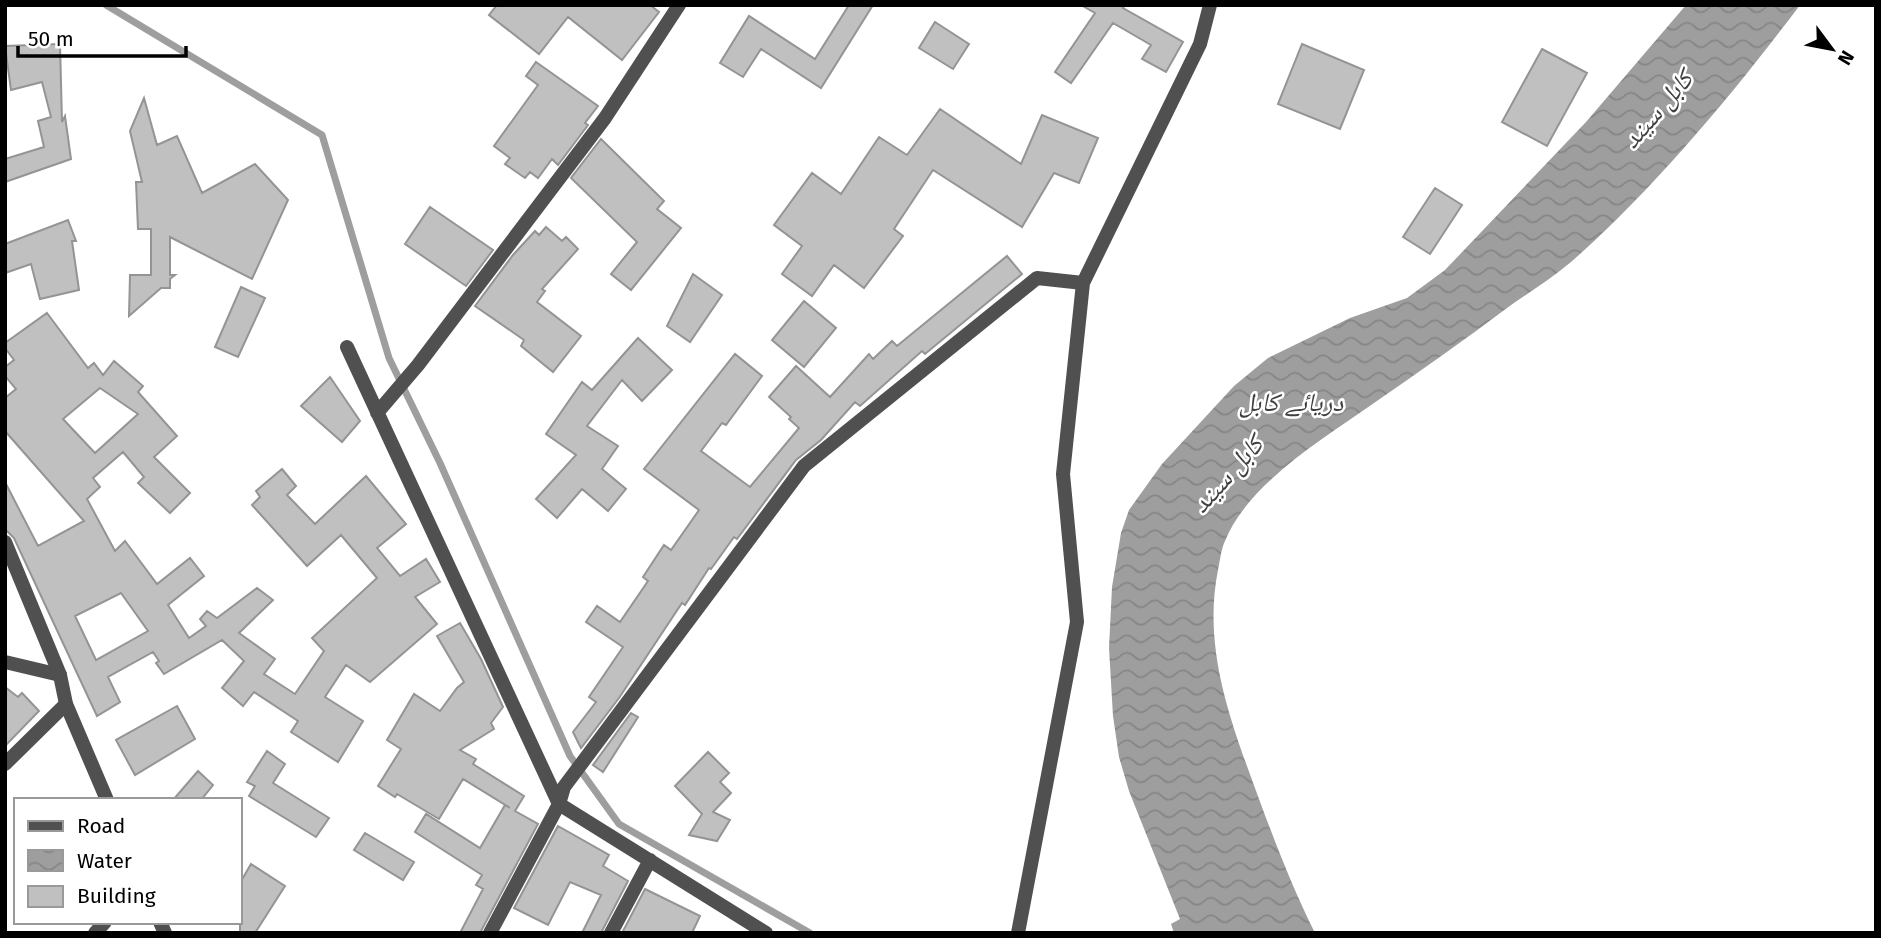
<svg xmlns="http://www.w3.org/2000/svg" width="1881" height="938" font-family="'Fira Sans','Noto Naskh Arabic',sans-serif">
  <defs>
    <pattern id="water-waves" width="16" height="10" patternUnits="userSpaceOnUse" patternTransform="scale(1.75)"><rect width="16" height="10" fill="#9e9e9e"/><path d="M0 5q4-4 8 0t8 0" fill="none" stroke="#868686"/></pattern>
  </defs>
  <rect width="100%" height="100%" fill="#fff"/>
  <!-- water -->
  <path fill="url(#water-waves)" d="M1686,5H1800C1733,94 1654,189 1571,262C1551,279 1528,293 1507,308C1463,341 1419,372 1374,403C1325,438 1249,482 1225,541C1221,549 1220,561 1218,570C1202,650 1232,725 1259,799C1276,845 1293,889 1315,933H1174L1171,924L1180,919L1129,791L1119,757L1113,716L1109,648L1112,587L1121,533L1129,510L1162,464L1234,386L1268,358L1350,318L1407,298L1445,270L1586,122Z"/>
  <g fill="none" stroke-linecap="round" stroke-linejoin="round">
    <!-- stream -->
    <path stroke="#9e9e9e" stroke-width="7" d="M106,5L322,135L389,358L440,463L570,756L619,824L810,933"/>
  </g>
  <!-- building -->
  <path fill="#c0c0c0" stroke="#949494" stroke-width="2" fill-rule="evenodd" d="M497,5H650L659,12L622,60L568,17L539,54L489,15Z
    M849,5H873L821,88L761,49L743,77L720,63L749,16L815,59Z
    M1081,5H1125L1123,8L1183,42L1166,72L1142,59L1151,45L1113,23L1071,83L1055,72L1095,13Z
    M935,22L969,44L953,69L919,48Z
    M60,44L62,122L65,116L71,159L5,182V159L44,147L38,121L51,117L42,82L11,90L5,46Z
    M1302,44L1364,70L1340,129L1278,104Z
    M1542,49L1587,73L1547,146L1502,122Z
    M536,62L598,106L585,123L588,125L558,165L552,159L538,178L530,172L525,178L505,164L510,158L494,146L538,85L526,76Z
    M144,98L157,145L177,136L202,193L255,164L288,200L252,279L170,237V275H175L170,279V288H161L129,316L130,275H151V229H138L136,182H142L130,131Z
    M940,109L1021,164L1042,115L1098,138L1079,183L1054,173L1022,227L933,170L894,229L903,236L864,288L834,265L812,296L782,274L802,246L774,225L812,173L841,194L879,137L907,155Z
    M601,139L664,201L657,209L681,228L631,290L611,274L637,242L571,178Z
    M1435,188L1462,205L1430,254L1403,237Z
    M430,207L493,250L466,286L405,244Z
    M68,220L76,241H72L79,290L40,299L31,264L5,273V244Z
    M546,227L562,241L566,237L578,249L542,289L545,291L537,302L581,336L553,372L521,346L524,340L475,306L513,255L535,231L539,235Z
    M1007,256L1022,274L925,354L922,351L860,406L855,402L821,440L796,460L737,539L734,537L711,569L709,568L685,605L682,603L619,698L581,748L573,732L596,702L589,697L623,647L586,622L597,606L620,622L648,581L643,577L664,545L671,550L699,510L644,469L735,354L762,376L726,425L722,423L701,451L750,487L799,428L789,419L791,417L769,397L796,366L830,397L869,354L873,359L892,341L897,346Z
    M693,274L722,295L690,342L667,326Z
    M241,287L265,298L238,357L215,347Z
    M804,301L836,328L804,367L772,340Z
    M47,313L88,368L94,363L103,375L114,361L143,386L138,392L177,436L154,457L190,493L170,513L138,483L144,477L123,452L93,478L100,487L87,499L115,551L125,541L157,584L190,558L204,576L168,605L189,638L206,626L200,619L207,611L217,618L257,588L273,600L239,633L275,659L264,674L295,694L324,651L312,638L377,578L341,535L307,566L252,505L260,497L256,491L282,469L296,486L287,495L315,524L366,476L406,524L377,548L400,576L426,559L440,582L415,597L437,624L370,682L346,665L325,697L363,721L338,762L291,732L298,721L254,692L243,706L222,688L244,661L222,640L164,674L156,663L159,661L153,652L108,677L120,702L97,716L14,538L5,529V482L38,546L84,521L5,431V398L16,389L5,376V367L14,360L5,348V343ZM100,388L138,414L95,453L63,419ZM121,593L148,631L96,660L75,616Z
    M638,338L672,370L642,401L622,380L587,426L618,446L602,469L626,489L608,511L582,489L557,518L536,499L576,455L546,434L582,382L592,390Z
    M330,377L360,421L342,442L301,406Z
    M460,623L481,659L503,707L491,723L494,729L460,750L476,759L473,764L524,796L515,811L538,824L480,933H460L483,889L476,885L482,875L415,832L426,814L480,848L505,805L510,808L463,779L439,819L397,794L395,797L378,786L401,749L387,740L414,694L440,711L457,688L464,682L437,636Z
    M5,687L18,697L22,693L39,711L5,746Z
    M177,706L195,739L135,775L116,740Z
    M631,713L638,717L603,772L593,765Z
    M267,751L285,764L273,783L329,818L316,837L249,796L255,786L247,782Z
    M708,752L729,773L720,782L731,793L713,812L730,820L717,841L689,835L702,814L675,786Z
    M198,771L213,785L201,800H173Z
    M558,826L609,855L603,866L628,881L601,933H582L601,895L570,882L548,925L514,908Z
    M365,833L414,862L403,880L354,850Z
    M251,864L285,886L255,933H240V883Z
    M645,889L700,916L692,933H622Z"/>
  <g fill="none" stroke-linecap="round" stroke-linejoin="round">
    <!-- minor -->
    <path stroke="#505050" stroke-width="14" d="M347,347L559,804L766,933
      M377,413L418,365L605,118L679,5
      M5,662L60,675
      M5,764L66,704
      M95,933L105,922
      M490,933L559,804L564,787L804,466L1037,278L1083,283
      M611,933L650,860
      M1018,933L1077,622L1063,474L1083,283L1200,44L1210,5"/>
    <!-- tertiary -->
    <path stroke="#505050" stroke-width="14" d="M5,542L60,675L66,704L107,800
      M160,922L165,933"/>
  </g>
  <g text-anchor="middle" stroke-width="5" stroke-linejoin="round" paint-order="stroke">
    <!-- water labels -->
    <g font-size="26" font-style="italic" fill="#3f3f3f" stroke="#fff">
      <text transform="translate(1657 109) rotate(-49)" y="9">کابل سيند</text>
      <text x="1291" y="411">دریائے کابل</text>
      <text transform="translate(1227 474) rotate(-48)" y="9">کابل سيند</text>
    </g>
  </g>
  <!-- border -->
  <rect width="1881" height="938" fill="none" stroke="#000000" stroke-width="14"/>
  <!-- legend -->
  <rect x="14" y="798" width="228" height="126" fill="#ffffff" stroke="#999999" stroke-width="2"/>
  <rect x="28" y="821" width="35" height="10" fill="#505050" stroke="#999999" stroke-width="2"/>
  <text x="77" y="833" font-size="21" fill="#000000">Road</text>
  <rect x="28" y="850" width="35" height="21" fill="url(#water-waves)" stroke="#999999" stroke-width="2"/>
  <text x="77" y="868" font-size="21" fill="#000000">Water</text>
  <rect x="28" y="886" width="35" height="21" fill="#c0c0c0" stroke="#999999" stroke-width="2"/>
  <text x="77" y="903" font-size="21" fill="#000000">Building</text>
  <!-- north arrow -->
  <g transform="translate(1832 49) rotate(122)" stroke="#ffffff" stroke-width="5" paint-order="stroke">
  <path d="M0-5L12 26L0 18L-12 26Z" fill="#000000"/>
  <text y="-10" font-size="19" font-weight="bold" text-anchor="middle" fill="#000000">N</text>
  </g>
  <!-- scale -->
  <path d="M18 46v10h168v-10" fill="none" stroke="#000000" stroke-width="3.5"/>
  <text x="28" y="46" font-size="21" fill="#000000" stroke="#ffffff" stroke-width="5" paint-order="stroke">50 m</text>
</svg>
